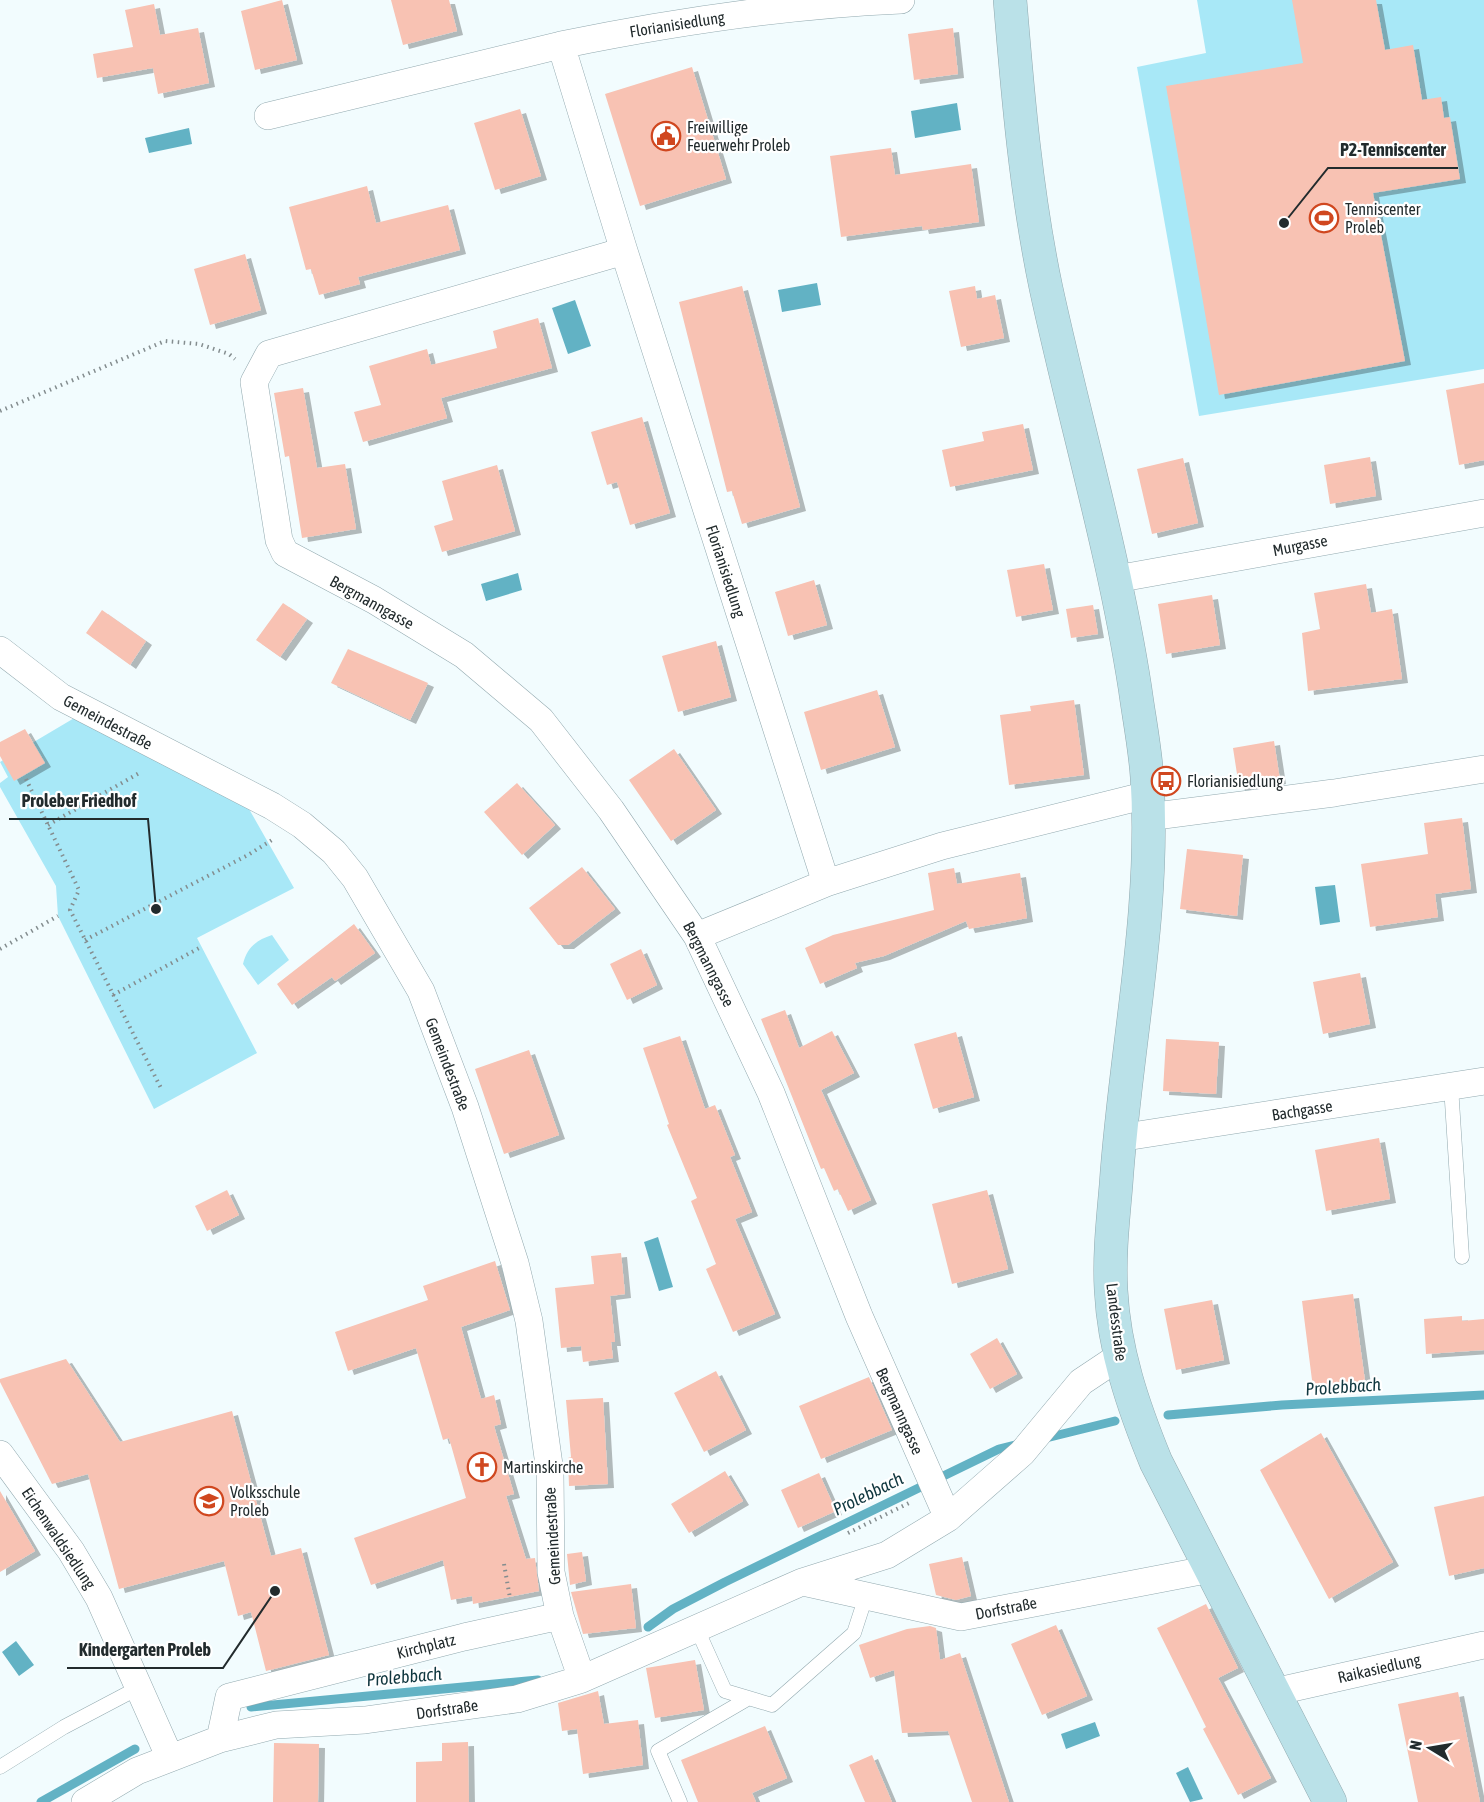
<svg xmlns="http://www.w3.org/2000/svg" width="1484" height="1802" font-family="'Asap Condensed',sans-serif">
  <defs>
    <filter id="shadow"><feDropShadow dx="6" dy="4" stdDeviation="0" flood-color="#0004"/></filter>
  </defs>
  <rect width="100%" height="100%" fill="#f2fcfe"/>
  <!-- green -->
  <path fill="#a8e8f7" d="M1197,0H1484V369L1199,416L1137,67L1206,53Z
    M76,717L158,762L180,769L245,802L294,888L197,938L257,1053L154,1109L58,916L56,886L0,787V783L8,777L0,762Z
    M272,935L289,960L258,985L243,964C247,948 256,940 272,935Z"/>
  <!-- water -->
  <path fill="#62b2c4" d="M957,103L961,130L915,138L911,111Z
    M189,128L192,144L149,153L145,138Z
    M817,283L821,305L782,312L778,290Z
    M575,300L591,346L568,354L552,308Z
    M518,573L522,590L486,601L481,584Z
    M1335,885L1340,922L1320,925L1315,887Z
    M658,1237L673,1287L659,1291L644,1242Z
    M16,1641L34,1665L19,1676L2,1652Z
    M1095,1722L1100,1736L1066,1749L1061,1734Z
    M1188,1767L1203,1799L1190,1802L1176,1773Z"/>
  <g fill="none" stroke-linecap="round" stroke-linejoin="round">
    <!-- stream -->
    <path stroke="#62b2c4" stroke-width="9" d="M1168,1415L1282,1405L1484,1395
      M1042,1439L1115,1421
      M648,1627L673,1609L725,1582L999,1449L1019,1444
      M251,1707L538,1680
      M41,1802L135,1749"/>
  </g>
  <!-- building -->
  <path fill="#f8c2b3" filter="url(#shadow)" d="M282,0L297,60L255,70L241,11Z
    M391,0H449L457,31L403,45Z
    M1292,0H1376L1385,50L1413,45L1422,100L1441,97L1444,118L1450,117L1460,179L1373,193L1405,361L1219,395L1166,86L1303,63Z
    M154,4L160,35L198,28L209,83L158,94L153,68L97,78L93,54L133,47L125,10Z
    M953,28L958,74L914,80L908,34Z
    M692,67L726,179L640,206L605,94Z
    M520,109L541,176L495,190L474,123Z
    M891,148L895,175L971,164L979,222L923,230L922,226L841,237L830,156Z
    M367,186L376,223L448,205L460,250L358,277L360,284L319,295L311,269L306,270L289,207Z
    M245,254L261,310L210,325L194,269Z
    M742,286L800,507L742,524L732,491L727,492L679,302Z
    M975,286L977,299L995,295L1004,338L961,347L949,291Z
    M538,318L552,368L441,398L447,418L363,442L354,412L381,405L369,366L427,349L431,365L497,348L493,331Z
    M1484,383V460L1459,465L1446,390Z
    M303,388L317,468L345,464L356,529L302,538L289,456L285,457L274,393Z
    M642,417L670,513L630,525L617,482L607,485L591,432Z
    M1023,424L1033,470L950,487L942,450L984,441L982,432Z
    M1370,457L1376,496L1330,504L1324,465Z
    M1183,458L1198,523L1152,534L1137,469Z
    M497,465L515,531L442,552L434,526L453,520L442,481Z
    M1044,564L1053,610L1016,617L1007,570Z
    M814,580L827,625L788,636L775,592Z
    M1366,584L1371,613L1392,609L1402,679L1308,691L1302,633L1320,629L1314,593Z
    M1212,595L1220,645L1166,654L1158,604Z
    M283,603L307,619L280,657L256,640Z
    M1093,605L1098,634L1071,638L1066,609Z
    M102,610L146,641L130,665L86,633Z
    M716,641L731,697L678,712L662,656Z
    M348,649L428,683L410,720L331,683Z
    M877,690L895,747L821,770L804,712Z
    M1074,700L1084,775L1009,785L1000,715L1031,711L1030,706Z
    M25,729L45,763L14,781L0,756V742Z
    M1274,741L1280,780L1239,787L1233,748Z
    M674,749L716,810L671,841L629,780Z
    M517,783L555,825L522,855L484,812Z
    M1462,818L1471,889L1435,894L1438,917L1370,927L1361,864L1428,854L1424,823Z
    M1187,849L1243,855L1237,916L1180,909Z
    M582,867L615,909L568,945H558L529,908Z
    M954,868L957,884L1020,873L1027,918L969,929L966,921L884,956L855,963L857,968L820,984L805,948L833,935L934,910L928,873Z
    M354,924L375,953L335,981L332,977L292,1005L277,984Z
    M641,949L657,985L627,1000L610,964Z
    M1360,973L1370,1024L1323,1034L1313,982Z
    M785,1010L799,1048L832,1031L854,1073L821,1090L871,1200L848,1211L838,1189L834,1191L824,1168L821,1169L761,1019Z
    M956,1032L974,1097L933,1109L914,1044Z
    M680,1036L705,1109L715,1105L735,1155L730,1157L752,1212L735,1219L775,1314L733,1332L706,1269L716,1264L691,1201L697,1198L667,1125L669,1124L643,1048Z
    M1166,1039L1219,1042L1216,1094L1163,1091Z
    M529,1050L559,1135L504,1154L475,1069Z
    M1379,1138L1390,1199L1326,1211L1315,1150Z
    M227,1190L239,1215L207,1231L195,1206Z
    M987,1190L1008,1269L952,1284L932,1204Z
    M621,1253L625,1294L610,1296L615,1342H611L613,1358L583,1362L581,1346L561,1348L555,1288L594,1284L591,1256Z
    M495,1261L510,1310L461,1327L481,1399L494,1395L501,1424L494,1426L514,1494L506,1496L526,1559L535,1558L539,1591L473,1604L472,1596L451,1600L443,1560L371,1585L354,1538L466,1498L449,1438L443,1440L416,1348L348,1371L335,1332L428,1300L423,1286Z
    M1353,1294L1365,1381L1313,1388L1302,1301Z
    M1212,1300L1224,1360L1176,1370L1164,1309Z
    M1462,1316V1321L1484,1319V1350L1426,1354L1424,1319Z
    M997,1338L1017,1374L990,1389L970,1354Z
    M66,1359L120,1442L232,1411L271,1556L301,1548L329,1655L266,1671L251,1612L238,1616L224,1561L119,1589L88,1474L52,1484L0,1382V1379Z
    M716,1371L746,1430L704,1452L674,1393Z
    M869,1377L892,1430L821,1459L799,1406Z
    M603,1398L608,1484L569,1486L568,1458L571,1457L566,1400Z
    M1321,1433L1393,1562L1329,1599L1260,1470Z
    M725,1471L743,1501L689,1533L671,1504Z
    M819,1473L836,1511L798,1528L781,1490Z
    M0,1491L35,1551L0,1572Z
    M1484,1496V1568L1449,1576L1434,1507Z
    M582,1552L586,1581L570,1585L567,1554Z
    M962,1557L971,1596L956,1600L936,1595L929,1564Z
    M631,1584L636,1628L583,1634L571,1592Z
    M1206,1604L1238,1668L1218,1678L1271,1778L1238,1795L1203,1729L1206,1727L1157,1628Z
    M1056,1625L1087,1696L1042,1715L1011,1644Z
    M930,1626L936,1628L940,1660L960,1653L1009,1802H972L948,1731L902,1733L894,1670L870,1678L859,1645L907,1629Z
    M695,1660L704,1710L655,1718L646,1668Z
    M598,1691L604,1724L638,1720L643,1765L583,1774L577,1729L562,1731L558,1703Z
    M1458,1692L1480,1802H1418L1398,1704Z
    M765,1726L787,1778L752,1793L756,1802H698L681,1760Z
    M468,1742L469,1802H416V1762L442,1761V1743Z
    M274,1743L319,1744L318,1802H273Z
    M872,1755L892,1802H865L849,1765Z"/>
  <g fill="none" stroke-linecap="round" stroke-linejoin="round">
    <!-- lane casing -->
    <g stroke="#92a9af" stroke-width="15">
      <path id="lane" d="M1451,1086L1462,1257
        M697,1629L725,1691L772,1705L854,1633L866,1596
        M0,1767L64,1727L138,1688
        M680,1802L658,1751L749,1698"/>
    </g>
    <!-- street casing -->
    <g stroke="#92a9af" stroke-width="28">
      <path id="street" d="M901,0C786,5 673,22 561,45L624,251L826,883L942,846L1147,795
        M268,116L561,45
        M624,251L269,354L254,382L279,540L285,553L374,600L464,655L541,720L611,810L697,936L771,1093L859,1316L948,1518
        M1116,579L1484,513
        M0,650L61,697L272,806L302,825L334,852L355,878L421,991L465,1107L515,1263L529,1321L550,1472L551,1572L560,1616L582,1679
        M1148,817L1334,793L1484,769
        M697,936L826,883
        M1119,1138L1484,1081
        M0,1454L71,1551L99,1598L170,1758
        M803,1582L961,1617L1211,1569
        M1274,1692L1484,1645
        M220,1739L229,1697L464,1637L560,1616
        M85,1802L137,1771L220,1739L276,1725L365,1720L517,1699L582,1679L802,1582L887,1555L948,1518L1022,1453L1081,1382L1120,1356"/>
    </g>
    <!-- secondary casing -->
    <g stroke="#92a9af" stroke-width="34">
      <path id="secondary" d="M1010,0C1018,97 1026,193 1046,288C1075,422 1114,553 1135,688C1139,718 1145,747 1147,777C1156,913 1125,1050 1116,1185C1113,1220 1109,1255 1111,1290C1114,1350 1133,1406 1156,1462L1330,1802"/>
    </g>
    <!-- path -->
    <path stroke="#848d8f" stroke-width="4" stroke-dasharray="1.5 4.5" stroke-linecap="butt" d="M0,411L165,341L199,344L229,354L235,359
      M26,779L79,890L70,910L162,1090
      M48,825L141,772
      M85,940L248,855L272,840
      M0,949L58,916
      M113,995L201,947
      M848,1533L909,1503
      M504,1564L510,1598"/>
    <!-- lane -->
    <use href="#lane" stroke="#fff" stroke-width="14"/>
    <!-- street -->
    <use href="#street" stroke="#fff" stroke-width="27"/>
    <!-- secondary -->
    <use href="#secondary" stroke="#bae1e8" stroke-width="33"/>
  </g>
  <!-- icons -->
  <defs>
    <g id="civic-ring" transform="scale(1.5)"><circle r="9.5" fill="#fff" stroke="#d0471f" stroke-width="1.5"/><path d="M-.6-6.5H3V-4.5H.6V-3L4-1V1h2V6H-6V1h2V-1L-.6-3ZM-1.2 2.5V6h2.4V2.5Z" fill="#d0471f"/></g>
    <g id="stadium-ring" transform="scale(1.5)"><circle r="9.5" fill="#fff" stroke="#d0471f" stroke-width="1.5"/><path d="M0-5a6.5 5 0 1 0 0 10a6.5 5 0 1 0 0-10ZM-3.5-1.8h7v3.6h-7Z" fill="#d0471f"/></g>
    <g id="bus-ring" transform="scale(1.5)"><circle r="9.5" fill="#fff" stroke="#d0471f" stroke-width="1.5"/><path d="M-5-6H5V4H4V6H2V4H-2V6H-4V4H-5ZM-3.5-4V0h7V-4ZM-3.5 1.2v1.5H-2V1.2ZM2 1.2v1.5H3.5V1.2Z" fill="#d0471f"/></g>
    <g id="church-ring" transform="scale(1.5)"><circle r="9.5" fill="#fff" stroke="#d0471f" stroke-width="1.5"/><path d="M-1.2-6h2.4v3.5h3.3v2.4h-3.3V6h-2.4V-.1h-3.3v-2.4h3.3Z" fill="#d0471f"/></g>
    <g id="school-ring" transform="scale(1.5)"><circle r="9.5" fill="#fff" stroke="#d0471f" stroke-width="1.5"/><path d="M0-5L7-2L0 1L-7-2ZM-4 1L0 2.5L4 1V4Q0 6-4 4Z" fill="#d0471f"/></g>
  </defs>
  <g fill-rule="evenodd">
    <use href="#civic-ring" x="666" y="136"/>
    <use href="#stadium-ring" x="1324" y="218"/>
    <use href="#bus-ring" x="1166" y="781"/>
    <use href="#church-ring" x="482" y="1467"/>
    <use href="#school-ring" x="209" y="1501"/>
  </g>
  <g text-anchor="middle" stroke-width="4.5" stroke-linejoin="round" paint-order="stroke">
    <!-- street labels -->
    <g font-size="16" fill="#222b2d" stroke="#fff">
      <text transform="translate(677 24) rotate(-9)" y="6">Florianisiedlung</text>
      <text transform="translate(1300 545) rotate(-11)" y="6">Murgasse</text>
      <text transform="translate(726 571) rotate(72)" y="6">Florianisiedlung</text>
      <text transform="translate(372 602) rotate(29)" y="6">Bergmanngasse</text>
      <text transform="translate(108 722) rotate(28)" y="6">Gemeindestraße</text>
      <text transform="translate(709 964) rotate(63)" y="6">Bergmanngasse</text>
      <text transform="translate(448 1064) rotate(69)" y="6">Gemeindestraße</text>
      <text transform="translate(1302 1110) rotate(-9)" y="6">Bachgasse</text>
      <text transform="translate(1117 1322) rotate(83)" y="6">Landesstraße</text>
      <text transform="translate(900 1411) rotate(66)" y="6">Bergmanngasse</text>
      <text transform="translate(552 1536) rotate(-93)" y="6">Gemeindestraße</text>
      <text transform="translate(59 1538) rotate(56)" y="6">Eichenwaldsiedlung</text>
      <text transform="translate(1006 1608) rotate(-11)" y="6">Dorfstraße</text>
      <text transform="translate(426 1646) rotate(-14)" y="6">Kirchplatz</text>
      <text transform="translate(1379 1668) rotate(-13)" y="6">Raikasiedlung</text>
      <text transform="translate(447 1709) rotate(-8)" y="6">Dorfstraße</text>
    </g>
    <!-- poi labels -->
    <g font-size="16" fill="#222b2d" stroke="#fff" text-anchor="start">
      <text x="687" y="133">Freiwillige<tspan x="687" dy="18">Feuerwehr Proleb</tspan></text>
      <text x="1345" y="215">Tenniscenter<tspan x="1345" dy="18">Proleb</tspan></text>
      <text x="1187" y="787">Florianisiedlung</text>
      <text x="503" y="1473">Martinskirche</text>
      <text x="230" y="1498">Volksschule<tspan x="230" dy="18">Proleb</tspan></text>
    </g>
    <!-- water labels -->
    <g font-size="18" font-style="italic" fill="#10373f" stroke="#fff">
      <text transform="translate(1343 1387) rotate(-4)" y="6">Prolebbach</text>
      <text transform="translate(868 1494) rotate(-26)" y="6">Prolebbach</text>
      <text transform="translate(404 1677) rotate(-5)" y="6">Prolebbach</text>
    </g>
  </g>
  <!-- callouts -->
  <path fill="none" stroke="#222b2d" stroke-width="2" d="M1284 223L1328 168H1458M156 909L148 819H9M275 1591L223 1668H67"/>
  <g fill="#222b2d" stroke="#fff" stroke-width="2">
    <circle cx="1284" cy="223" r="6"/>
    <circle cx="156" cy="909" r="6"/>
    <circle cx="275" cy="1591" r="6"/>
  </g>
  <g font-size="18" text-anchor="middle" font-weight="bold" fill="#222b2d" stroke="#fff" stroke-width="4.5" stroke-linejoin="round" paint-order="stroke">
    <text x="1393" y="156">P2-Tenniscenter</text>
    <text x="79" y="807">Proleber Friedhof</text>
    <text x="145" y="1656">Kindergarten Proleb</text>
  </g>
  <!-- north arrow -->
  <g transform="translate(1430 1748) rotate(281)" stroke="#ffffff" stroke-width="4.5" paint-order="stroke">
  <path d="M0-4.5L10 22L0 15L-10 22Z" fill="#222b2d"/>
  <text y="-9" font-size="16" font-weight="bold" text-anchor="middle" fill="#222b2d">N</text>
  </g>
</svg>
